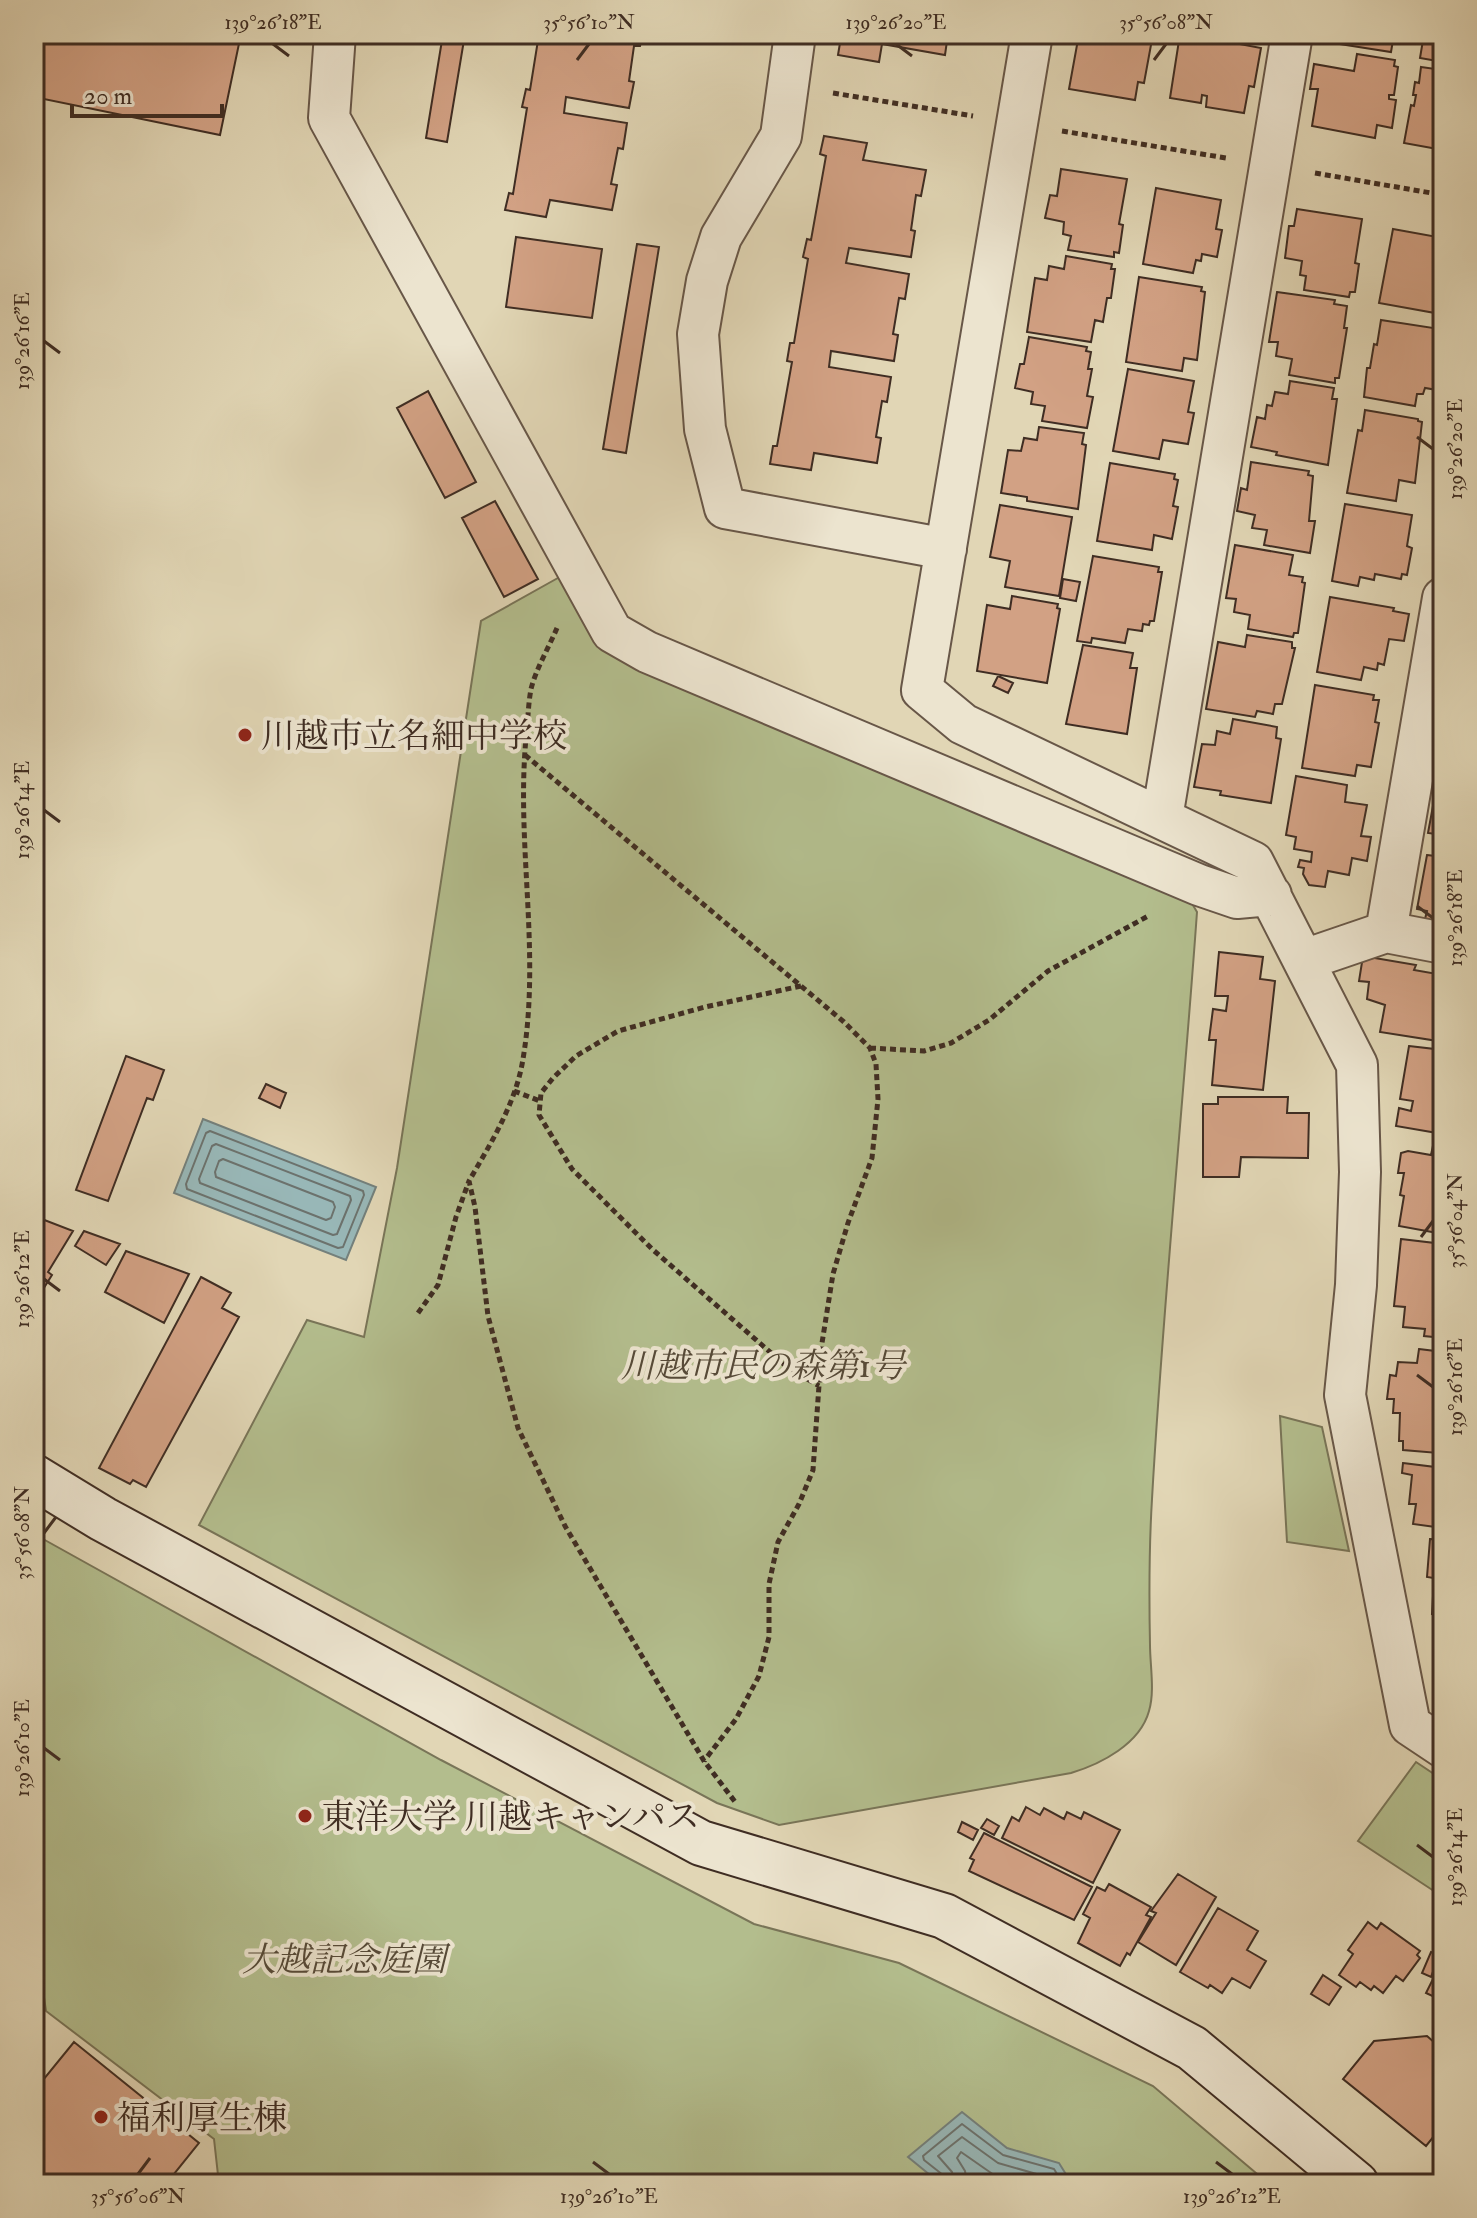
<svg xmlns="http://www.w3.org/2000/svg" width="1477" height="2218" font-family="'IM FELL Double Pica','Noto Serif JP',serif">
  <rect width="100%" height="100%" fill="#e1d6b5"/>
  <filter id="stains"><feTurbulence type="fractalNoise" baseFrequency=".0025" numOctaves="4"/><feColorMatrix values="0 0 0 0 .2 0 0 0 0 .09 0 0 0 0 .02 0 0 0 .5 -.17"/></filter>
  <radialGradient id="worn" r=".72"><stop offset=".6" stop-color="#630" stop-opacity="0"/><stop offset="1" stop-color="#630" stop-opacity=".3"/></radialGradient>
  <!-- green -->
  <path fill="#b3bd8d" stroke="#797558" stroke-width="2" d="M565,574L584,609L1181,885L1197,912C1183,1108 1163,1303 1152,1499C1149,1548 1149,1596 1150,1645C1150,1665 1155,1691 1149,1711C1140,1744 1101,1764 1071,1773L779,1825L717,1803L199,1525L307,1320L364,1337L397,1168L481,621Z
    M1280,1416L1322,1427L1349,1551L1287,1542Z
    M34,1534L441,1760L754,1924L899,1963L1153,2086L1269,2184H219L214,2139L46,2011L34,1931Z
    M1416,1762L1443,1780V1897L1358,1841Z"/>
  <!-- water -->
  <path fill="#98b7b7" stroke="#74807c" stroke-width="2" d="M203,1119L376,1187L346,1260L174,1193Z
    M962,2112L1007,2148L1059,2163L1072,2184H941L908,2157Z"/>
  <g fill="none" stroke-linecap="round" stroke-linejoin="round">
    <!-- shore -->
    <path stroke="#6c726d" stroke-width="2" d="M210,1131L363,1191L364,1195L343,1247L338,1248L187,1189L186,1184L206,1133Z
      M216,1144L350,1196L351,1200L337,1234L333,1235L200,1183L199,1179L212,1146Z
      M223,1159L333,1202L335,1207L331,1218L326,1220L216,1177L215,1172L219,1161Z
      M945,2184L943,2175L924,2160L923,2156L962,2124L1003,2155L1054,2169L1063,2184
      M955,2184L952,2172L938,2156L962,2137L998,2163L1047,2177L1052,2184
      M967,2184L965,2171L957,2158L961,2152L994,2175L1028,2184"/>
  </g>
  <!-- building -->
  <path fill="#d2a184" stroke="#3f2d23" stroke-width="2" d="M34,34H241L220,135L34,97Z
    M443,34H465L447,142L426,138Z
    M539,34H643L640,46H634L629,81L634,82L629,108L566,97L564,113L627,123L623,149L618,148L611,184L617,185L612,210L550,200L546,217L505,210L509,193L513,194L527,108L522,107L526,89L530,90Z
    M846,34H948L945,55L882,44L879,62L838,55L841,37L846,38Z
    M1079,34H1153L1144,83L1138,82L1135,100L1069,89Z
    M1180,34H1235L1234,43L1261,48L1254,87L1249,86L1244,113L1206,107L1207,96L1202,95L1201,103L1170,98Z
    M1321,34H1394L1391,52L1320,41Z
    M1424,34H1443V62L1420,58Z
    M1357,54L1395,60L1394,66L1398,67L1394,95H1389V99L1396,100L1392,128L1377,125L1375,138L1312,126L1318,89H1310L1314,64L1354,71Z
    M1421,67L1443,70V150L1404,143L1411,105L1414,106L1416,95H1413L1415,82L1419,83Z
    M824,136L867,143L863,160L926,170L921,196L916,195L911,230L915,231L911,257L849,248L846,263L909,274L905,299L899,298L893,334L898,335L894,361L831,351L829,367L891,377L887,402L882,401L876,437L881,438L877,463L814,453L811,470L770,464L773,446H777L792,362L787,361L790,343H794L808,259L803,257L807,239L811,240L826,156L820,154Z
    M1061,169L1127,179L1119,224L1123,225L1119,253L1114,252V257L1068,250L1071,236L1063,234L1064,222L1045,218L1050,195L1057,196Z
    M1156,188L1221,200L1216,229L1222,230L1217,257L1202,254L1201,261L1196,260L1193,273L1143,264Z
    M1297,209L1362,219L1355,263L1359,264L1355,292H1350L1349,297L1304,290L1306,276L1300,275L1302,261L1285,258L1289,226H1294Z
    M1393,229L1443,238V300L1437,299L1435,313L1379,303Z
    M516,237L602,249L592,318L506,307Z
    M637,244L659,247L626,453L603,449Z
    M1066,256L1112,264L1111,269H1115L1111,298H1107L1103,322L1095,320L1091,342L1027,332L1035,278L1047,280L1049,266L1064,269Z
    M1139,277L1202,287L1201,291L1205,292L1197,360L1184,358L1182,371L1126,362Z
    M1277,292L1335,300L1334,304L1347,306L1344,328H1347L1339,378H1335V383L1289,375L1292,359L1276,356L1278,342H1269Z
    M1381,320L1440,329V334H1443L1440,358L1443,359V385L1438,384L1437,390L1425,388L1423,394H1417L1415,406L1364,397L1367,368H1370L1374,344L1377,345Z
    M1029,337L1087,347L1086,351L1091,352L1088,369H1092L1087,396L1093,397L1087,428L1042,421L1045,406L1031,404L1033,392L1015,388L1020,364H1024Z
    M1128,369L1194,381L1188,412L1194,413L1188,444L1163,440L1159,459L1113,451Z
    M1290,381L1334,388L1332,399H1337L1328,465L1276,455L1277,452L1251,447L1257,417L1265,419L1267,405L1272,406L1275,392L1288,394Z
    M428,391L476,482L445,498L397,408Z
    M1365,410L1418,419V421L1422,422L1415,483L1399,480L1396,501L1347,493L1358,430L1362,431Z
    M1039,427L1084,433L1082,444L1086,445L1078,509L1027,501V497L1001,493L1008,450L1021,451L1024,438L1037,440Z
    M1251,462L1309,471L1308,475L1313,476L1309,521H1315L1310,553L1264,545L1267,530L1252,528L1255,515L1237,511L1241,488L1247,490Z
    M1110,463L1175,474L1174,479L1178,480L1173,506L1178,507L1172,539L1154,535L1152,550L1097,541Z
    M495,501L538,579L504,597L462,518Z
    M1345,504L1412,515L1407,546L1412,548L1407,575L1402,574L1401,579L1375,574L1374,580L1360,577L1358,586L1332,581Z
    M1000,505L1072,517L1059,596L1005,587L1010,561L990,557Z
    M1235,545L1293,555L1289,575L1303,577L1302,582L1305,583L1298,633H1294L1293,637L1248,629L1250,615L1234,612L1236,599L1226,598Z
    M1093,556L1159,567L1158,572H1162L1154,621H1150L1149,625L1143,624L1142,631L1128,629L1125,643L1092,638L1091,643L1077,641Z
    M1063,579L1080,582L1076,601L1060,598Z
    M1012,596L1058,604L1057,608L1060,609L1047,683L977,671L987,605L1010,609Z
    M1330,597L1394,608L1393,611L1409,614L1404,641L1389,639L1384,665L1378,663L1377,670L1364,667L1361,680L1317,672Z
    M1247,635L1292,642V648H1295L1282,704H1275L1273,714L1257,711L1255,717L1206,709L1218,642L1245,647Z
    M1083,645L1133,653L1130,668H1137L1127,734L1066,724Z
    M998,676L1013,683L1008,693L993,686Z
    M1315,685L1374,695L1373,700H1379L1375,722L1379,723L1371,767L1357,765L1355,776L1302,768Z
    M1233,719L1277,727L1276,738L1281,739L1271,803L1220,795L1221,791L1194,787L1202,744L1215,745L1217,731L1230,734Z
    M1440,768L1443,769V835L1428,833Z
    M1296,776L1347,785L1345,802L1367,805L1361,836L1371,837L1367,861L1352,858L1349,875L1328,871L1325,887L1309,885L1303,874L1304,868L1298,867L1300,860L1311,862L1312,852L1294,849L1296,837L1286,835Z
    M1427,855L1443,857V922L1425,919L1427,911L1417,909Z
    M1219,952L1263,957L1260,979L1275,981L1263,1090L1212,1085L1216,1040H1209L1213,1009L1226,1011L1228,996H1215Z
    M1363,956L1416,965L1414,970L1443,975V1038L1439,1037L1438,1041L1380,1032L1385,1005L1367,999L1369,982L1359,981Z
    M1409,1046L1443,1050V1134L1396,1126L1399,1108L1411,1111L1413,1101L1400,1099Z
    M126,1056L164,1070L153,1100L147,1098L108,1201L76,1190Z
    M266,1084L286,1093L280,1108L259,1098Z
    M1218,1097H1288L1287,1113H1309L1308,1158L1241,1157L1239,1177H1203V1104H1218Z
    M1434,1141L1443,1143V1234L1399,1226L1404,1196L1400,1195L1404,1173H1398L1401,1153L1408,1151L1431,1155Z
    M34,1216L73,1231L48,1272L52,1275L35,1302Z
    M84,1231L120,1244L106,1265L75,1246Z
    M1401,1239L1443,1244V1338L1424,1336L1425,1329L1403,1327L1405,1307L1394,1306Z
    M126,1251L189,1274L164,1323L105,1292Z
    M201,1277L231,1293L222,1308L239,1317L146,1487L133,1480L130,1484L99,1468Z
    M1419,1349L1443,1352V1445L1438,1444V1453L1403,1450V1441H1399L1400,1413H1393L1394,1399H1387L1390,1375L1396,1376L1398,1362L1417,1363Z
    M1403,1463L1443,1468V1528L1413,1524L1416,1504H1409L1412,1475L1402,1473Z
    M1430,1539L1443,1540V1615L1432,1614L1434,1578L1427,1577Z
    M1026,1807L1040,1815L1044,1808L1064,1819L1067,1812L1081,1819L1084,1812L1120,1830L1093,1883L1002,1838L1012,1817L1019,1821Z
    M987,1819L999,1826L994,1835L981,1828Z
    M962,1822L978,1830L973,1840L958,1832Z
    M984,1833L1092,1887L1074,1920L969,1871L974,1860L970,1858Z
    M1178,1874L1216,1897L1176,1965L1138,1942L1156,1913L1151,1911Z
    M1109,1884L1151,1907L1146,1915L1151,1917L1130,1955L1127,1953L1120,1966L1078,1943L1090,1918L1083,1914L1097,1887L1105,1891Z
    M1218,1908L1258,1931L1247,1950L1266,1961L1250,1988L1232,1978L1222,1993L1210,1985L1208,1988L1180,1972Z
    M1368,1922L1377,1929L1381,1923L1420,1951L1417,1955L1420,1958L1403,1981L1396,1976L1383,1993L1374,1986L1371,1990L1360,1982L1356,1987L1339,1975L1353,1954L1348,1950Z
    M1431,1952L1439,1955L1431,1977L1422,1973Z
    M1443,1959V2001L1426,1993Z
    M1323,1975L1341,1987L1329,2005L1311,1994Z
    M1427,2036L1443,2050V2125L1426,2146L1343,2079L1374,2041Z
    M74,2042L199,2143L166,2184H34V2091Z"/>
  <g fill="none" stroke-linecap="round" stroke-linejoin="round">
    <!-- street casing -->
    <g stroke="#685748" stroke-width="44">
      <path id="street" d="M335,34L329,118L612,632L647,652L1199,885L1237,898L1271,895
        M795,34L781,136L721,237L707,281L698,334L705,429L725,508L946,549
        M1032,34L922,690L963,724L1253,862L1357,1065L1360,1172L1356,1285L1345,1395L1410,1725L1443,1747
        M1162,818L1292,34
        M1386,932L1443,598
        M1304,960L1386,932L1443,943"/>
    </g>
    <!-- secondary casing -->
    <g stroke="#3f2d23" stroke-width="48">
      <path id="secondary" d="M34,1477L103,1519L701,1843L944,1916L1192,2048L1356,2184"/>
    </g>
    <!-- path -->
    <path stroke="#3f2d23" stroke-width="5" stroke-dasharray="6 4" stroke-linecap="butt" d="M833,93L973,116
      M1062,131L1226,158
      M1315,173L1443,195
      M557,628C549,647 536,669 531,689C528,705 528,722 526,738C516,845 541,952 523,1059C516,1103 491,1143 469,1181L475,1207L488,1316L518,1428L565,1526L704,1761L736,1803
      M525,755L844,1022L870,1048L876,1064L878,1099L872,1158L848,1223L833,1274L822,1343L813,1470L799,1504L778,1542L769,1584V1637L759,1676L736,1719L704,1761
      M801,986L705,1007L618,1031L576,1056L553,1078L541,1093L539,1115L572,1169L652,1249L786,1366L819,1386
      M870,1048L924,1051L951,1043L989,1020L1048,971L1150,915
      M514,1091L540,1101
      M418,1313L438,1285L456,1217L469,1181"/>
    <!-- street -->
    <use href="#street" stroke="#ece4cf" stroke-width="40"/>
    <!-- secondary -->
    <use href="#secondary" stroke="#ece4cf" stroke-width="44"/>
  </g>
  <!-- ticks -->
  <path fill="none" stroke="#3f2d23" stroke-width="3" d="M273,44L289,56M896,44L912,56M577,60L589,44M1154,60L1166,44M44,341L60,353M1417,437L1433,449M44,810L60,822M1417,906L1433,918M1421,1237L1433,1221M44,1279L60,1291M1417,1375L1433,1387M44,1533L56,1517M44,1748L60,1760M1417,1845L1433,1857M593,2162L609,2174M1216,2162L1232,2174M138,2174L150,2158"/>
  <!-- markers -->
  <g fill="#8f2418" stroke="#ece4cf" stroke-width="3">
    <circle cx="245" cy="735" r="8"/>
    <circle cx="305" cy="1816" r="8"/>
    <circle cx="101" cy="2117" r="8"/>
  </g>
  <g text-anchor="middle" stroke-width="8" stroke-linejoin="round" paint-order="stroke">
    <!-- poi labels -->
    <g font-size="34" fill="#3f2d23" stroke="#ece4cf" text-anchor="start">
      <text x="261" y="747">川越市立名細中学校</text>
      <text x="321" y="1828">東洋大学 川越キャンパス</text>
      <text x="117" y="2129">福利厚生棟</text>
    </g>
    <!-- park labels -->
    <g font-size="34" font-style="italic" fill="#564a38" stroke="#ece4cf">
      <text x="763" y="1377">川越市民の森第1号</text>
      <text x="344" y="1971">大越記念庭園</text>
    </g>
  </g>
  <!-- margin -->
  <rect width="1477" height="2218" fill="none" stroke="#e1d6b5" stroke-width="88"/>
  <!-- scale -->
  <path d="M72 104v12h150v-12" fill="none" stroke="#3f2d23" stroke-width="4"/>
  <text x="84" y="104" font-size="24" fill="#3f2d23" stroke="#ece4cf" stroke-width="6" paint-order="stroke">20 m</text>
  <rect x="44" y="44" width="1389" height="2130" fill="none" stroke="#3f2d23" stroke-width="3"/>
  <g font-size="20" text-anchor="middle" fill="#3f2d23">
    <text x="273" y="29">139°26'18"E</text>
    <text x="589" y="29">35°56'10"N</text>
    <text x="896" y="29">139°26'20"E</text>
    <text x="1166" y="29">35°56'08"N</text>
    <text transform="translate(22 341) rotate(-90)" y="7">139°26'16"E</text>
    <text transform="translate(1455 449) rotate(-90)" y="7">139°26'20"E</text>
    <text transform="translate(22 810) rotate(-90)" y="7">139°26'14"E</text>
    <text transform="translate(1455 918) rotate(-90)" y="7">139°26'18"E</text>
    <text transform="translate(1455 1221) rotate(-90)" y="7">35°56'04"N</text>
    <text transform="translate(22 1279) rotate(-90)" y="7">139°26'12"E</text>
    <text transform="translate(1455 1387) rotate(-90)" y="7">139°26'16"E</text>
    <text transform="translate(22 1533) rotate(-90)" y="7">35°56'08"N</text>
    <text transform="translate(22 1748) rotate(-90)" y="7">139°26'10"E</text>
    <text transform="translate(1455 1857) rotate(-90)" y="7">139°26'14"E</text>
    <text x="138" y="2203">35°56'06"N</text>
    <text x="609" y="2203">139°26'10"E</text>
    <text x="1232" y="2203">139°26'12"E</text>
  </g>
  <rect width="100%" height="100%" filter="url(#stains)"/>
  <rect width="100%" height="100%" fill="url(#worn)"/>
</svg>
